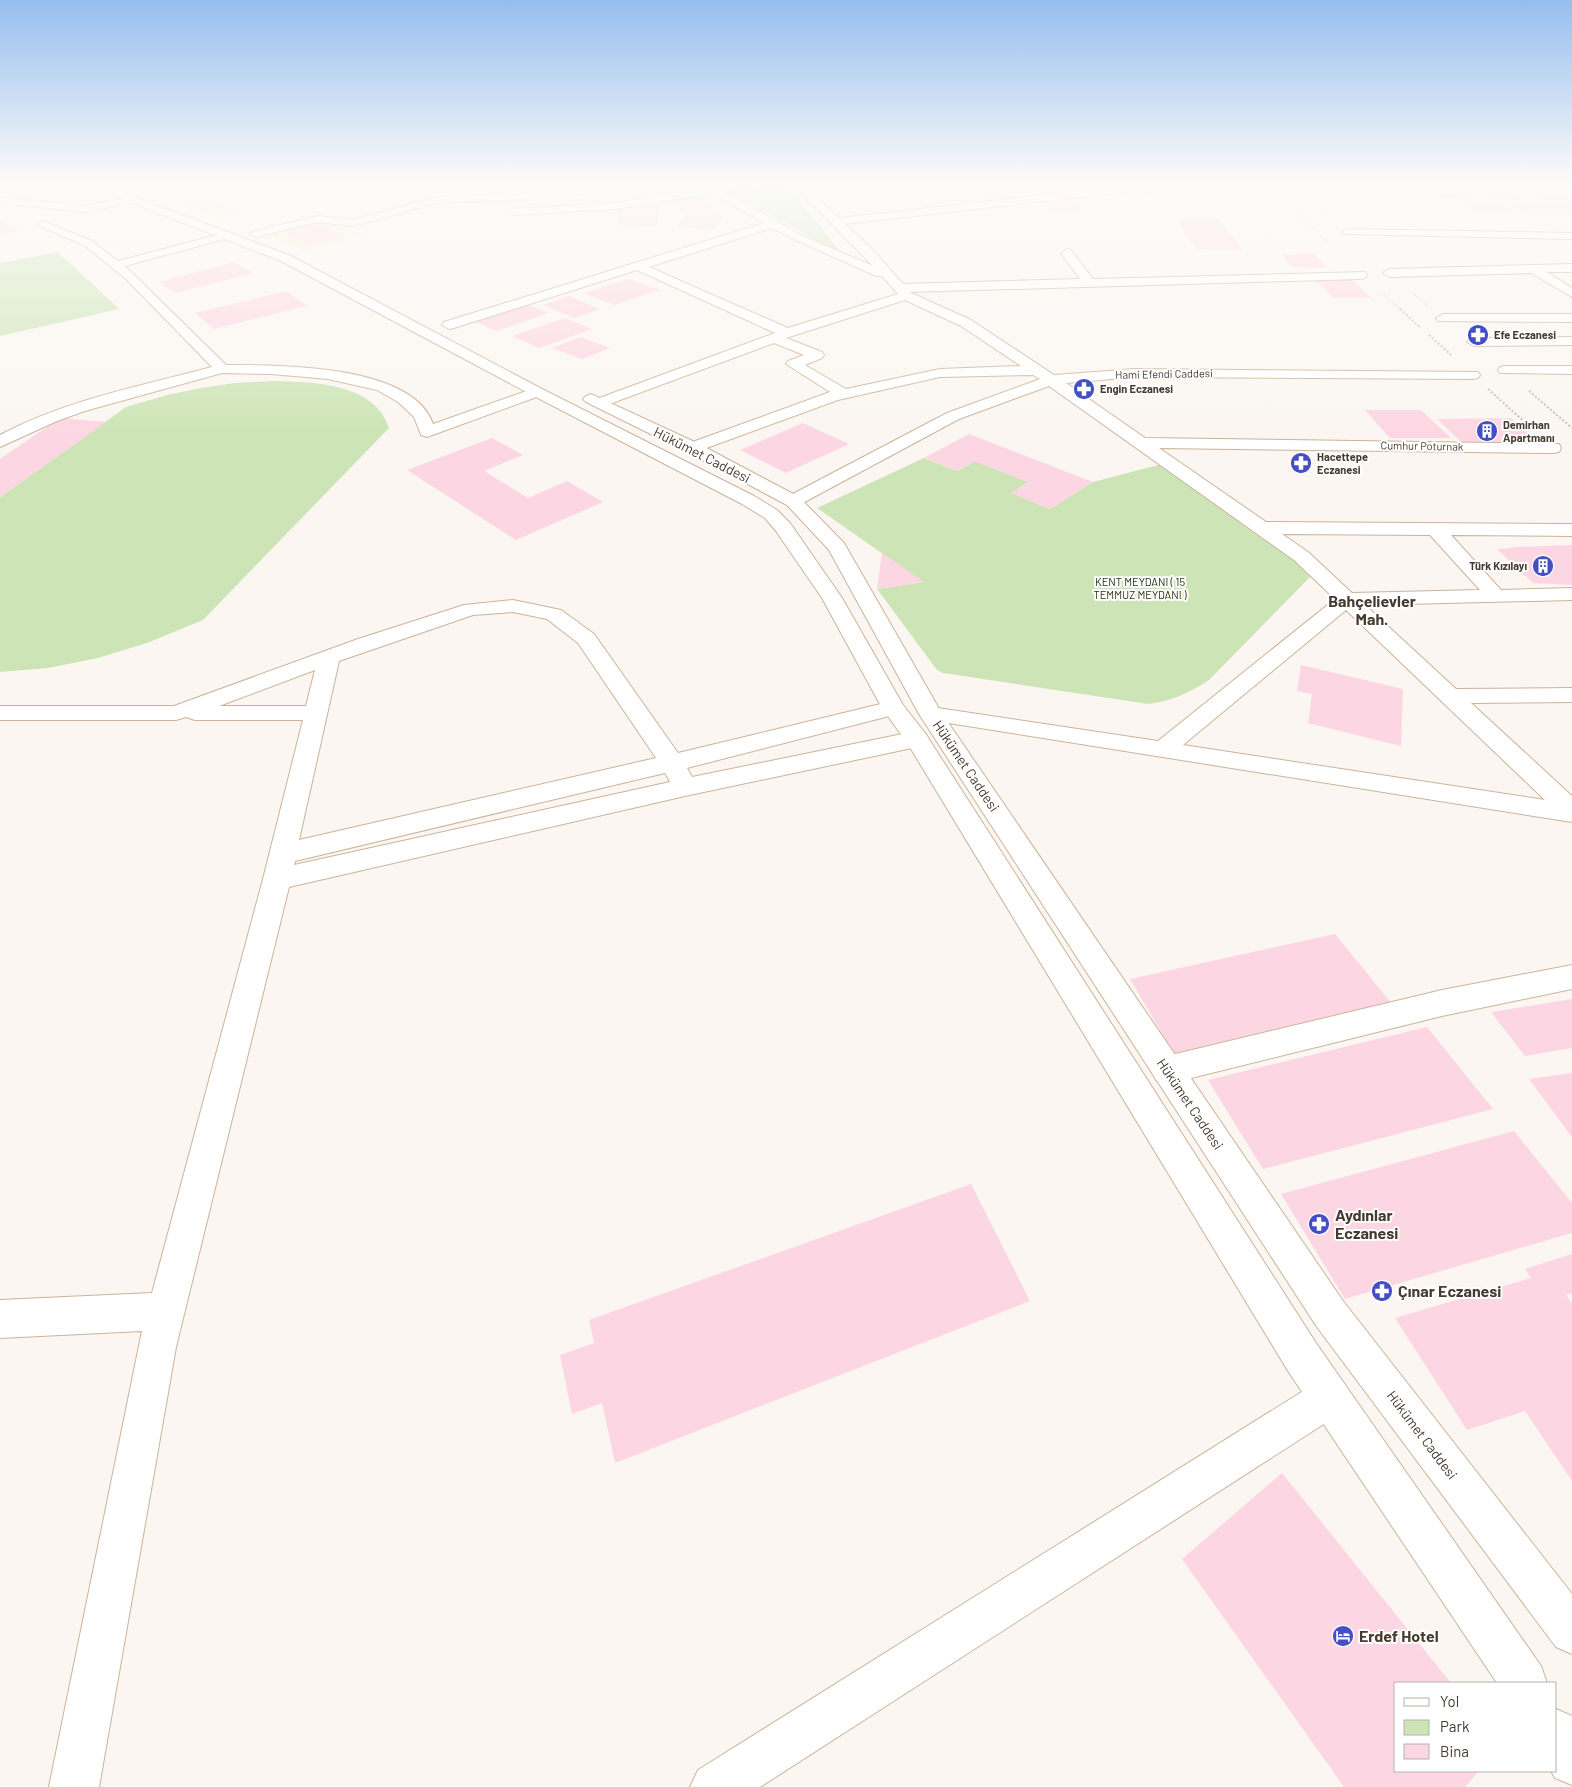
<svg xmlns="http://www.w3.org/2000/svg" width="1572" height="1787" font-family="Barlow,sans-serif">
  <rect width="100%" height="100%" fill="#fbf6f1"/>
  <!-- commercial -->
  <path fill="#f9ebd8" d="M133,184H181L242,213L218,218Z
    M320,219L364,235L306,251L263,234Z"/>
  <!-- green -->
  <path fill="#cde5b6" d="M786,184L842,254L727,191Z
    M58,252L119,309L0,336V263Z
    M274,381C313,382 375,383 389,428L203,620L147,643L98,658L48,668L0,672V497L126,407L167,395L201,388L235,383Z
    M924,458L957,471L975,461L1028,482L1012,493L1050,509L1093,482L1166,463L1304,563L1311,576L1209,680C1189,693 1172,701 1148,704L943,673L937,670L877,589L923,582L817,508Z"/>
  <!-- building -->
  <path fill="#fdd6e3" d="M968,184H993L1005,196L982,198Z
    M1429,189H1462L1475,199L1442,198Z
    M1476,189L1507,190L1523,200L1491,199Z
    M1523,190H1554L1572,200H1540Z
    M705,196L723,218L714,230L676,227L686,216L673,199Z
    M1067,198L1085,209L1052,212L1035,201Z
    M1462,202L1500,203L1513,211L1474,210Z
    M1510,203H1572V214H1528Z
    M660,204L657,225L653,227L618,224L619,210L643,205Z
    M231,208L242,213L229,216L219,211Z
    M1177,218H1218L1242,250L1196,249L1179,224H1181Z
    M0,220L20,230L0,234Z
    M319,224L346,236L312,244L285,233Z
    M1295,252L1314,253L1327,268L1291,267L1281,254L1297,255Z
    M233,262L253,273L175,293L159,282Z
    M1314,278L1351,279L1371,298H1333Z
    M628,279L659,290L614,305L584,293Z
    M287,291L307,306L214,329L195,313Z
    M569,296L600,309L574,318L543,305Z
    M526,304L549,313L497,331L474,321Z
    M565,318L592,329L539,348L512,336Z
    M581,337L610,348L582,359L552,348Z
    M1365,410H1421L1451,438H1390Z
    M60,418L106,422L0,497V459Z
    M1511,418L1538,442H1461L1437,419Z
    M803,423L849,444L786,473L740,450Z
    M969,434L1093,482L1050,509L1011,493L1028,482L975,461L957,471L924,458Z
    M492,438L523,455L484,471L528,498L567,481L603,502L516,540L407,470Z
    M1572,545V585L1533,583L1497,549L1513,548V547Z
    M882,553L924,582L877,589Z
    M1301,665L1403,689L1401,746L1308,723L1312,694L1297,691Z
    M1335,934L1392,1004L1175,1056L1130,979Z
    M1572,999V1048L1525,1056L1491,1012Z
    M1427,1027L1493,1109L1263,1169L1208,1080Z
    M1572,1073V1137L1529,1079Z
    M1514,1131L1572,1203V1233L1345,1299L1281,1194Z
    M971,1184L1030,1301L615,1463L602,1403L572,1414L560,1355L594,1343L589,1320Z
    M1572,1254V1293L1566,1295L1572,1303V1481L1525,1411L1467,1430L1395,1318L1531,1278L1525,1269Z
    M1282,1473L1451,1683H1396V1771H1479L1465,1787H1344L1182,1559Z"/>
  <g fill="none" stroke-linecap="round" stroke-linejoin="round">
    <!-- minor casing -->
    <g stroke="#ccb399" stroke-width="2">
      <path id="minor" d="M520,184H532L518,194L526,195L527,197L526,199L437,203L353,226L317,222L256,237L250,234L252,232L317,216L353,220L437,197L503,195Z
        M607,184H632L627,187L575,195L570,192L575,189Z
        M701,184L714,186L750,184L749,186L723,191L799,234L873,266L792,184H803L839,218L1115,187L1276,185L1277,187L1272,190L1115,193L845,224L873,250L903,284L1080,279L1061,253L1067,249L1071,250L1093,279L1365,272L1367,275L1365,278L1361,279L909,292L971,320L1054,375L1135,369L1478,372L1480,375L1478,378L1473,379L1135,377L1066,383L1145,438L1559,444L1561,448L1559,452L1553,453L1159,448L1266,522L1572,524V536L1451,535L1501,590L1572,588V600L1365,605L1456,689L1572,688V702L1471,703L1572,796V822L923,719L919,714L923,709L931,707L1158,741L1335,599L1294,560L1049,386L959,419L799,505L793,506L787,505L784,501L787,497L947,413L1040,379L1033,375L940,377L838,400L693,453L687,452L685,448L687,444L830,392L786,364L788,361L804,355L774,343L604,406H594L591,403L594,400L775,333L637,270L454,328L449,329L442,325L444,322L764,223L711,193L616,209L514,215L509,212L514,209L616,203L703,188ZM772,228L791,238L876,276H882L898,294L788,328L649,267ZM905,300L961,326L1021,366L940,369L846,389L805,365L822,358L824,355L822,352L786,338ZM1282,534L1430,535L1480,590L1352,593L1308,552ZM1346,610L1545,800L1183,745Z
        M1294,184L1572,185V191L1298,188L1294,187Z
        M0,197L83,206L133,197L138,200L133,203L83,212L0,203Z
        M43,221L92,241L118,261L228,232L232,233L234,235L232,237L125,266L226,365C278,365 413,364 433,424L532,389H542L545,392L542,395L427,437L421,435L414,417L398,402L377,390L328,379L271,374L222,373L85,411L57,421L0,447V435C66,400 140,386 212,367L126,279L84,245L39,226L37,224Z
        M1348,229L1572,233V239L1344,234L1342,232L1344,230Z
        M1572,264V272H1547L1572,288V297L1531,273L1389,277L1383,273L1389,269Z
        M1443,314H1572V322L1438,321L1436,318Z
        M1572,337V345L1474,346L1467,342L1474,338Z
        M1505,366H1572V374L1500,373L1498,370L1500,367Z
        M513,600L561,610L594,634L678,753L893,701L901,703L904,708L901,713L687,768L692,777L917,731L925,733L929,739L925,745L917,747L685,796L289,887L176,1347L99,1787H49L142,1331L0,1338V1300L152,1293L263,879L303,720H195L186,717L176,720H0V706H174L358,639L464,605ZM513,612L547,619L578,643L656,758L299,840L339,661L473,615ZM315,670L306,706H219ZM665,773L670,782L294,865L295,861Z
        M1572,965V989L1442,1016L1167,1084L1156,1080L1151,1070L1156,1060L1167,1056L1442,990Z
        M1330,1377L1344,1383L1350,1397L1344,1411L760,1787H690L698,1770L1316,1383Z"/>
    </g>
    <!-- major casing -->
    <g stroke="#ccb399" stroke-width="2">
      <path id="major" d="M96,184H109L137,198L289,255L542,389L754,496L777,510L790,523L842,598L903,705L925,733L1316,1343L1541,1666L1547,1683H1497L1288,1371L908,744L882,708L822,598L776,531L765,518L742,504L532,395L281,261L129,202Z
        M591,394L699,444L799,497L844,543L941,712L1343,1301L1572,1594V1654L1556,1647L1317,1327L919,714L829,550L787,505L687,452L586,402L583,399L586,396Z
        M1556,1709L1572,1716V1785L1555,1778L1551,1771H1556Z"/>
    </g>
    <!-- path-far1 -->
    <path stroke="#c4bdb7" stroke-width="1" stroke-dasharray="2 2" stroke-linecap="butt" d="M1289,204L1329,244
      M1321,207L1333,218
      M1381,292L1401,310
      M1414,294L1427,305"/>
    <!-- path -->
    <path stroke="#c4bdb7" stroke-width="2" stroke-dasharray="2 2" stroke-linecap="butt" d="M1400,309L1421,328
      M1429,335L1451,355
      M1488,389L1528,425
      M1529,391L1572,428"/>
    <!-- minor -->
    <use href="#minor" fill="#fff" fill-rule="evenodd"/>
    <!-- major -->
    <use href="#major" fill="#fff" fill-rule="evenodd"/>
  </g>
  <!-- sky -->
  <linearGradient id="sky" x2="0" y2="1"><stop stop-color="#95beee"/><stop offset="0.42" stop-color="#fdfbf9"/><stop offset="1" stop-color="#fdfbf9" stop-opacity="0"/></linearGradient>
  <rect width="1572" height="434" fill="url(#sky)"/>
  <!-- icons -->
  <defs>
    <g id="pharmacy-disc" transform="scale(1.125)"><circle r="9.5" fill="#454fc4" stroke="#fff"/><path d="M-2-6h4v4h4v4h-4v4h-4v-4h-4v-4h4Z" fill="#fff"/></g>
    <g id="building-disc" transform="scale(1.125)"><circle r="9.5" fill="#454fc4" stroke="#fff"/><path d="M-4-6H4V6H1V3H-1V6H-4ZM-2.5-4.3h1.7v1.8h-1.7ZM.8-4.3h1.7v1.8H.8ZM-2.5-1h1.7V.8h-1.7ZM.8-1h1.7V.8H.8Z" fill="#fff"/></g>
    <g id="hotel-disc" transform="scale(1.125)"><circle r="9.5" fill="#454fc4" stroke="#fff"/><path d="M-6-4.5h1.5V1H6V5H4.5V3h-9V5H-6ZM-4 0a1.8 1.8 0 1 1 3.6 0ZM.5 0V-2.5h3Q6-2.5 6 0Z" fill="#fff"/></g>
  </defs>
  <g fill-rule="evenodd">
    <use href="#pharmacy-disc" x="1478" y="335"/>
    <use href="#pharmacy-disc" x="1084" y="389"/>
    <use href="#building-disc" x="1487" y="431"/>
    <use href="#pharmacy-disc" x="1301" y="463"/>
    <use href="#building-disc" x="1543" y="566"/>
    <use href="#pharmacy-disc" x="1319" y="1224"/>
    <use href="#pharmacy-disc" x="1382" y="1291"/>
    <use href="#hotel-disc" x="1343" y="1636"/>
  </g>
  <g text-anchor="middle" stroke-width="4" stroke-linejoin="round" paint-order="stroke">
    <!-- far-poi labels -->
    <g font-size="11" font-weight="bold" fill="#453b30" stroke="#fff" text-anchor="start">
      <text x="1494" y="339">Efe Eczanesi</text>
      <text x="1100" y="393">Engin Eczanesi</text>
      <text x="1503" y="429">Demirhan<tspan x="1503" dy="13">Apartmanı</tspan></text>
      <text x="1317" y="461">Hacettepe<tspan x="1317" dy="13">Eczanesi</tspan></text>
      <text x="1527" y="570" text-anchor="end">Türk Kızılayı</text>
    </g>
    <!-- far-street labels -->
    <g font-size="11" fill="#453b30" stroke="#fff">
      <text transform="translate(1164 374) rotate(-1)" y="4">Hami Efendi Caddesi</text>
      <text transform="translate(1422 446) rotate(1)" y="4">Cumhur Poturnak</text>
    </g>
    <!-- far-park labels -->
    <g font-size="11" fill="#23340d" stroke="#fff">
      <text x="1140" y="586">KENT MEYDANI ( 15<tspan x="1140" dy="13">TEMMUZ MEYDANI )</tspan></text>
    </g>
    <!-- street labels -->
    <g font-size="14" fill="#453b30" stroke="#fff">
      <text transform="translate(702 455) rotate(27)" y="5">Hükümet Caddesi</text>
      <text transform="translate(966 766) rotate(56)" y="5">Hükümet Caddesi</text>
      <text transform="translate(1190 1104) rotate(56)" y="5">Hükümet Caddesi</text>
      <text transform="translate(1422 1435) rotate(53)" y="5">Hükümet Caddesi</text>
    </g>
    <!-- far-district labels -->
    <g font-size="16" font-weight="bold" fill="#453b30" stroke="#fff">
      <text x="1372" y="607">Bahçelievler<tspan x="1372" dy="18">Mah.</tspan></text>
    </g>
    <!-- near-poi labels -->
    <g font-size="16" font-weight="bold" fill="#453b30" stroke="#fff" text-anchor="start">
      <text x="1335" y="1221">Aydınlar<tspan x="1335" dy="18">Eczanesi</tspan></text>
      <text x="1398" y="1297">Çınar Eczanesi</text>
      <text x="1359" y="1642">Erdef Hotel</text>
    </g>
  </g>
  <!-- legend -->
  <rect x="1394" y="1682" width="162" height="90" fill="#ffffff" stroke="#b5b1ac"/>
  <rect x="1404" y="1698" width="25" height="8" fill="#ffffff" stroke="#b5b1ac"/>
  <text x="1440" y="1707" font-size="15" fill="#453b30">Yol</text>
  <rect x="1404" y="1720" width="25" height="15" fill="#cde5b6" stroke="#b5b1ac"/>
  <text x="1440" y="1732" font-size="15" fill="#453b30">Park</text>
  <rect x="1404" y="1744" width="25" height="15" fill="#fdd6e3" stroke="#b5b1ac"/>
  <text x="1440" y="1757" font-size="15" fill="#453b30">Bina</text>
</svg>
